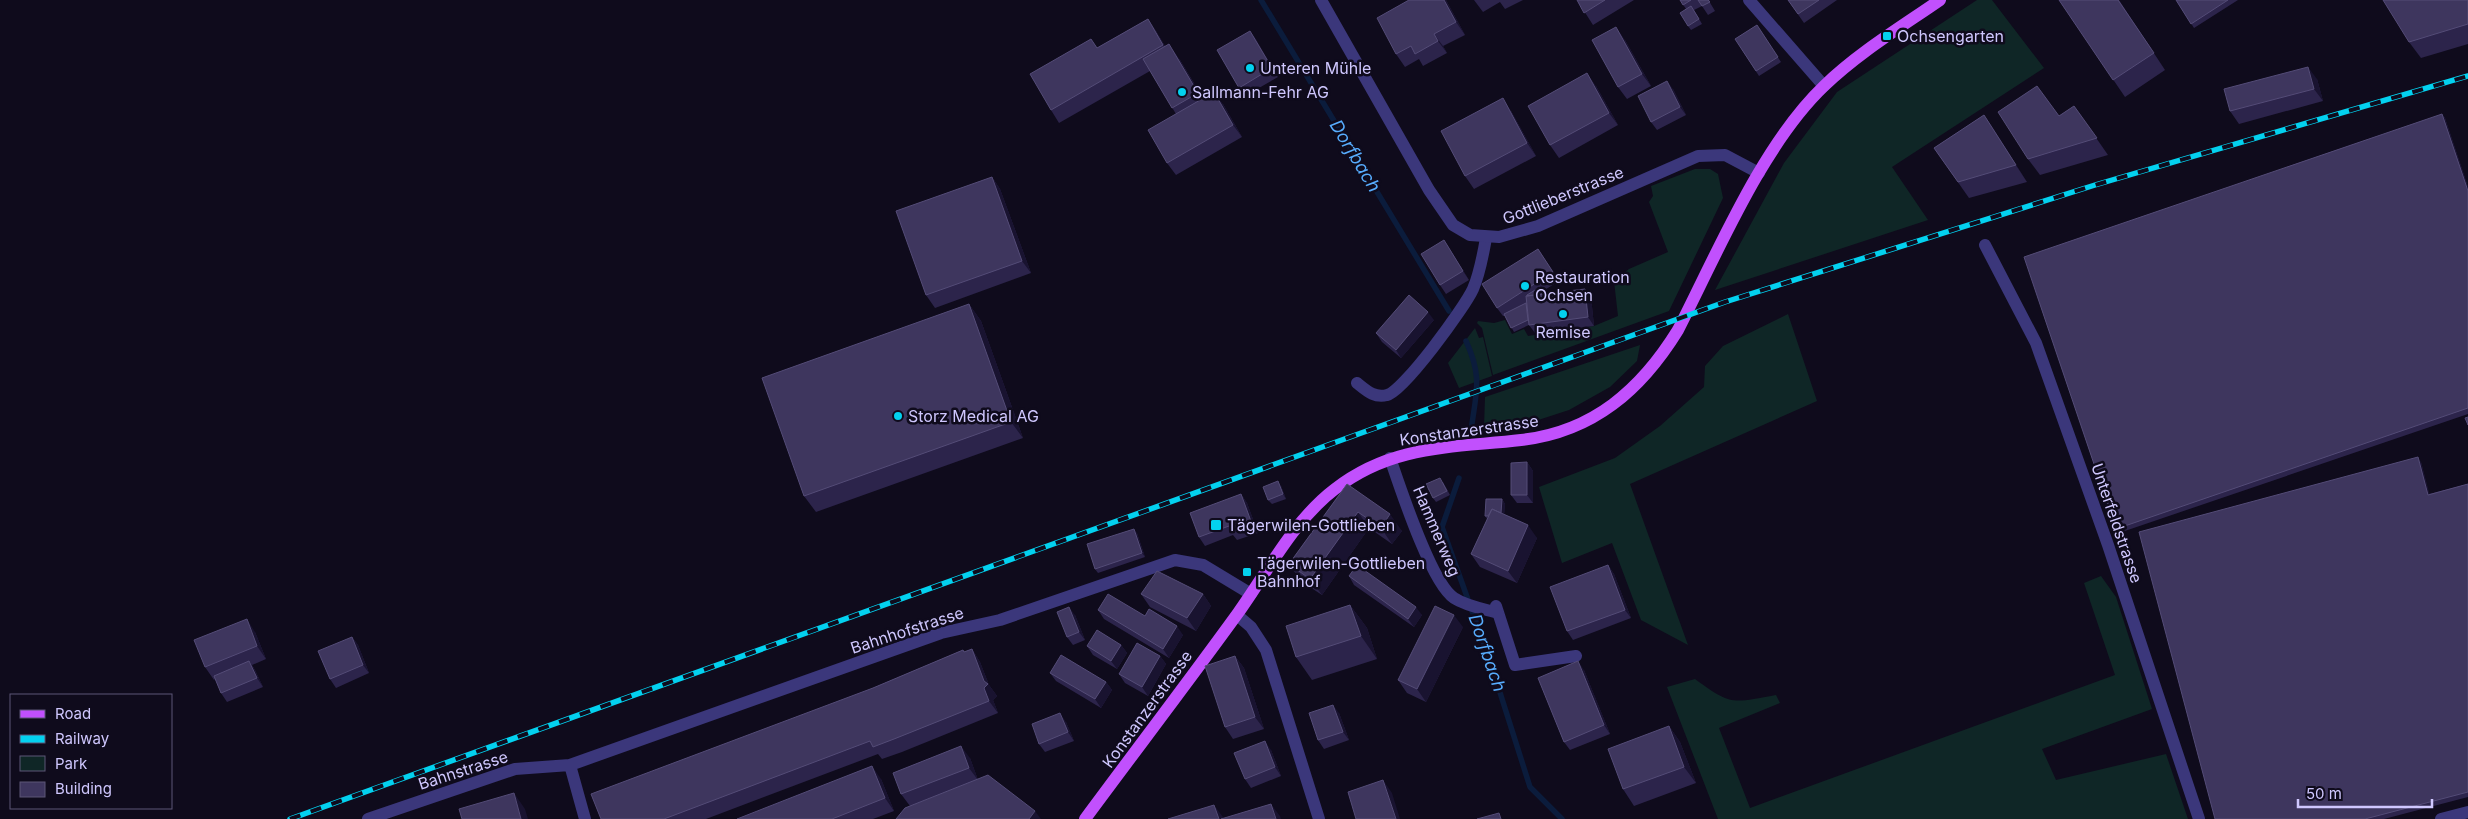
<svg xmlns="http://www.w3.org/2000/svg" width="2468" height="819" font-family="Inter,sans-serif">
  <rect width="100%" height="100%" fill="#0f0b1c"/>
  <!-- green -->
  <path fill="#0f2626" d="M1977,0H1992L2044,68L1892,167L1928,220L1715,290L1784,163L1837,92Z
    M1695,169H1710L1718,174L1723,198L1669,311L1493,375L1482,328L1477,323L1478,321L1494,323L1505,320L1512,334L1524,329L1528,336L1594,326L1618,316L1614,281L1629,269L1668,252L1649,202L1653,196L1651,186Z
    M1788,314L1817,401L1630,484L1688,645L1641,620L1612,543L1562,563L1539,487L1615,458L1660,426L1704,387L1705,366L1723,346Z
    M1475,328L1479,338L1483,337L1492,376L1459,388L1448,363Z
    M1640,345L1637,361L1610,387L1569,410L1529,423L1484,427L1485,397Z
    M2101,576L2116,597L2152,709L2042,749L2056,780L2166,754L2188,819H1718L1667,687L1695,679C1732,706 1731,703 1776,695L1780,703L1719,728L1750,808L2115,675L2084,583Z"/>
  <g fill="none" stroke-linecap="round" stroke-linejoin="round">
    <!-- stream -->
    <path stroke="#0b1c3c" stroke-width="5.5" d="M1261,0L1449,311
      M1466,341C1483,378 1476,392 1471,431
      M1459,478L1442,527L1490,661L1530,787L1562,819"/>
    <!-- minor -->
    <path stroke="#3b377b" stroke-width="12" d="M1749,0L1824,86
      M1985,245L2036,343L2108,545L2199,819
      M1357,383C1367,391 1374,398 1387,395C1403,392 1465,307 1473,289C1480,273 1483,255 1486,238
      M1390,458C1400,487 1431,583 1454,598C1466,606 1484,609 1498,613
      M1496,606L1515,665L1576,656
      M1237,615L1251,627L1266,650L1319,819
      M570,765L585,819
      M368,819L515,769L570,765L941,633L1000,620L1175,560L1203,565L1251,594
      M2441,819L2468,812"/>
    <!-- tertiary -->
    <path stroke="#3b377b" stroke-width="12" d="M1321,0L1429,190L1453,225L1470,235L1499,237L1538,226L1698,156L1725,155L1759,173"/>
    <!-- primary -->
    <path stroke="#c150fd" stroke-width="12" d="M1085,819C1136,750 1188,682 1238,613C1268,571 1294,520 1335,489C1393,444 1453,448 1521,440C1593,432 1641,390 1678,330C1717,254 1762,145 1824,86C1858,53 1901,27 1940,0"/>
    <!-- rail casing -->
    <g stroke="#03d1ef" stroke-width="5.5">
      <path id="rail" d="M290,819L1725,302L2095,185L2468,76"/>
    </g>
    <!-- rail -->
    <use href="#rail" stroke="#0f0b1c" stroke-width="4" stroke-dasharray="11" stroke-linecap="butt"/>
  </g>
  <!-- wall -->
  <path fill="#2c244b" d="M1409,0H1446L1465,35L1443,46L1447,53L1423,66L1419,59L1405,67L1396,54Z
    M1474,0H1523L1505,9L1500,2L1483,12Z
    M1577,0H1634L1593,25Z
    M1680,0H1710L1709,1L1715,11L1708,15L1702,6L1694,10L1702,24L1691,30L1688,26L1686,9Z
    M1788,0H1837L1804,23Z
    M2059,0H2119L2165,70L2125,97Z
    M2176,0H2238L2194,28Z
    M2468,0V44L2421,58L2409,42Z
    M1148,19L1156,31L1165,46L1180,60L1203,98L1223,104L1242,137L1176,175L1167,163L1176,114L1150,71L1059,123L1051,110L1091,39L1097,48Z
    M1757,25L1781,62L1759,76L1735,39Z
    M1250,31L1278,77L1245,96L1239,88Z
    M1625,40L1651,86L1627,99L1618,87Z
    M2317,79L2323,101L2239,124L2230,111Z
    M1596,86L1618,125L1559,158L1550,145Z
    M1673,89L1686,115L1657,130L1651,122Z
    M2074,106L2108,155L2040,175L2028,159L2059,116Z
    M1511,111L1536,156L1474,189L1465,176Z
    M2442,114L2445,118L2468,187V414L2119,533L2116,529Z
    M1984,115L2027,182L1969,198L1934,148Z
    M992,177L1000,189L1031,273L935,308L926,295Z
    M1444,240L1469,280L1446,294L1440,285Z
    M1538,249L1559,281L1543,291L1545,294L1585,289L1591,297L1594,326L1535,333L1529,325L1514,332L1505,316H1503L1497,308Z
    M969,304L981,321L1023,438L816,512L804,496Z
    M1434,320L1401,358L1382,342L1376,333Z
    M1527,462L1533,471V503H1517L1511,495Z
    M2421,462L2429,494L2468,484V797L2384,819H2215Z
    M1443,482L1450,495L1436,502L1433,498Z
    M1347,484L1402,531L1392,544L1369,528L1322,595L1301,581L1289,564Z
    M1281,486L1286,499L1272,504L1268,500Z
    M1241,494L1247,503L1258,533L1237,540L1233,535L1205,546L1199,537Z
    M1502,499L1505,504L1504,514L1537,538L1517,583L1480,567L1471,554L1487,519L1485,516Z
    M1137,533L1145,557L1098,573L1095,569Z
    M1608,565L1614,574L1631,618L1573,640L1567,631Z
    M1349,576L1422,615L1414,627L1354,585Z
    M1141,594H1203L1211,606L1196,631L1150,607Z
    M1350,605L1367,628L1377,659L1312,680L1296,657Z
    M1098,610L1145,616L1183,635L1169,658L1104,619Z
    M1075,615L1085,640L1073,645L1067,637Z
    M1463,627L1426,702L1407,693L1398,680Z
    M255,632L266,659L252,665L255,670L263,687L227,702L221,693L215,679L214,680L205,667Z
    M352,637L358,645L369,673L336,688L330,679Z
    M1121,645L1127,653L1117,669L1093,655L1087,646Z
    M972,649L980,662L989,685L997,696L993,700L998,713L902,752L882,759L878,754L706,819H601L873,688L963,650L965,652Z
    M1160,656L1166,664L1148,696L1125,683L1119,674Z
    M1235,656L1244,668L1264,729L1233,739L1225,727Z
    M1584,670L1610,734L1570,750L1564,742Z
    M1050,673L1106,682L1112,690L1101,708L1056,681Z
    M1339,713L1349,740L1324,749L1318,740Z
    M1066,722L1074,741L1045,752L1039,744Z
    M1669,726L1680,742L1696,783L1634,806L1623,789Z
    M1271,750L1281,776L1251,788L1245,779Z
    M970,758L978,780L910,806L901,794Z
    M881,779L894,811L873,819H737Z"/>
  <!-- shaded-wall -->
  <path fill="#191330" d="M1444,0H1446L1465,35L1456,22Z
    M1148,19L1156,31L1172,58L1163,45Z
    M1616,27L1625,40L1651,86L1642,74Z
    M1250,31L1256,39L1278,77L1272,68Z
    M1434,34L1443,46L1447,53L1438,41Z
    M1169,44L1180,60L1209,109L1198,93Z
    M2308,67L2317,79L2323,101L2314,89Z
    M1587,73L1596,86L1618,125L1609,113Z
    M1667,81L1673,89L1686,115L1680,107Z
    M1214,92L1223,104L1242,137L1233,125Z
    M1503,98L1511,111L1536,156L1527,143Z
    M2442,114L2445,118L2468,187V191Z
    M1984,115L1995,131L2027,182L2016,165Z
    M992,177L1000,189L1031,273L1022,261Z
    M1444,240L1450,249L1469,280L1463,271Z
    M1585,289L1591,297L1594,326L1588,317Z
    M969,304L981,321L1023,438L1011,422Z
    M1428,312L1434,320L1401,358L1396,350Z
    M2418,457L2421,462L2431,499L2428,495Z
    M1527,462L1533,471V503L1527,495Z
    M1278,481L1281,486L1286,499L1283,494Z
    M1241,494L1247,503L1258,533L1252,524Z
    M1502,499L1505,504L1504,521L1501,516Z
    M1358,512L1369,528L1322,595L1310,579Z
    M1390,514L1402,531L1392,544L1381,528Z
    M1528,525L1537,538L1517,583L1508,571Z
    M1134,529L1137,533L1145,557L1142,553Z
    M1608,565L1614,574L1631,618L1625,610Z
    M1203,594L1211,606L1196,631L1187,618Z
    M1350,605L1367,628L1377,659L1361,636Z
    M1069,607L1075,615L1085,640L1079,632Z
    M1416,607L1422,615L1414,627L1408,619Z
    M1454,615L1463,627L1426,702L1417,689Z
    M247,619L255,632L266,659L257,646Z
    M1177,626L1183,635L1169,658L1163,649Z
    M352,637L358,645L369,673L363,665Z
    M1121,645L1127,653L1117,669L1111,661Z
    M972,649L980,662L989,685L997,696L993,700L998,713L989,701L984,688V681Z
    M1160,656L1166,664L1148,696L1142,687Z
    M1235,656L1244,668L1264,729L1255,717Z
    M249,661L255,670L263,687L257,678Z
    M1578,661L1584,670L1610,734L1604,725Z
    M1106,682L1112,690L1101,708L1095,699Z
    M1333,705L1339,713L1349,740L1343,732Z
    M1060,713L1066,722L1074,741L1068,732Z
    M1669,726L1680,742L1696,783L1684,767Z
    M1265,741L1271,750L1281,776L1275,767Z
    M961,746L970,758L978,780L969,768Z
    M872,766L881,779L894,811L885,798Z
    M1383,780L1392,793L1400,819H1396Z
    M514,793L525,809L528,819H521Z
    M1271,804L1280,816L1281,819H1276Z
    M1214,805L1223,817L1224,819H1219Z
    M1035,811L1041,819H1029Z"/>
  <!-- building -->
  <path fill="#3e365e" stroke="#544c77" d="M1409,0H1444L1456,22L1434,34L1438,41L1415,54L1411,46L1396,54L1377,18Z
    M1577,0H1605L1584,13Z
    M1680,0H1691L1683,5Z
    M1698,0H1708L1710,2L1702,6Z
    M1788,0H1819L1798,14Z
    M2059,0H2118L2154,53L2113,80Z
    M2176,0H2228L2191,24Z
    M2383,0H2468V24L2409,42Z
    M1691,6L1699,19L1688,26L1680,13Z
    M1148,19L1163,45L1051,110L1030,74L1091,39L1097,48Z
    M1757,25L1778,57L1756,71L1735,39Z
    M1616,27L1642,74L1618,87L1592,40Z
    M1250,31L1272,68L1239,88L1217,50Z
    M1169,44L1198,93L1172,108L1143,59Z
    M2308,67L2314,89L2230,111L2224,89Z
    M1587,73L1609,113L1550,145L1528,106Z
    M1667,81L1680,107L1651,122L1638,96Z
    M2037,86L2059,116L2074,106L2097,138L2028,159L1998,112Z
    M1214,92L1233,125L1167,163L1148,130Z
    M1503,98L1527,143L1465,176L1441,131Z
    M2442,114L2468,191V408L2116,529L2024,257Z
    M1984,115L2016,165L1958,182L1934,148Z
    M992,177L1022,261L926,295L896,211Z
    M1444,240L1463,271L1440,285L1421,254Z
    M1538,249L1553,272L1497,308L1482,284Z
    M1540,287L1544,294L1527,296V295Z
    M1585,289L1588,317L1529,325L1526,296Z
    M1409,295L1428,312L1396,350L1376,333Z
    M1526,303L1528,320L1511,328L1504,314Z
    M969,304L1011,422L804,496L762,378Z
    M2468,417V425L2465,418Z
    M2418,457L2428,495L2468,484V792L2365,819H2215L2139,532Z
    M1527,462V495H1511V463Z
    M1440,478L1447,491L1433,498L1426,484Z
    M1278,481L1283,494L1268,500L1263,487Z
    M1347,484L1390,514L1381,528L1358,512L1310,579L1289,564Z
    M1241,494L1252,524L1231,532L1229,526L1199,537L1190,513Z
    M1486,499H1502L1501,513L1492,509L1488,516H1485Z
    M1492,509L1528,525L1508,571L1471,554Z
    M1134,529L1142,553L1095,569L1087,544Z
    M1357,565L1416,607L1408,619L1349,576Z
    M1608,565L1625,610L1567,631L1550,587Z
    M1157,571L1203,594L1187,618L1141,594Z
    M1108,594L1145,616L1149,609L1177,626L1163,649L1098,610Z
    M1350,605L1361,636L1296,657L1286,626Z
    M1435,606L1454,615L1417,689L1398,680Z
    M1069,607L1079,632L1067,637L1057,612Z
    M247,619L257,646L205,667L194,640Z
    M1097,630L1121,645L1111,661L1087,646Z
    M352,637L363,665L330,679L318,651Z
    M1137,643L1160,656L1142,687L1119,674Z
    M972,649L984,681L988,684L984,688L989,701L894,739L873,747L870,741L664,819H601L591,794L873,688L963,650L964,652Z
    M1061,655L1106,682L1095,699L1050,673Z
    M1235,656L1255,717L1225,727L1205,666Z
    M249,661L257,678L221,693L214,676Z
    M1578,661L1604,725L1564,742L1538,678Z
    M1333,705L1343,732L1318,740L1309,713Z
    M1060,713L1068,732L1039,744L1032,724Z
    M1669,726L1684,767L1623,789L1608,749Z
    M1265,741L1275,767L1245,779L1234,753Z
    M961,746L969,768L901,794L893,773Z
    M872,766L885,798L832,819H737Z
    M988,775L1035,811L1029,819H896L905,808Z
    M1383,780L1396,819H1356L1348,792Z
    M514,793L521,819H462L459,809Z
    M1271,804L1276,819H1221Z
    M1214,805L1219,819H1168Z
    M1499,813L1501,819H1477Z"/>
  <!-- markers -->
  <g fill="#03d1ef" stroke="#0f0b1c" stroke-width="2">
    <rect x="1882" y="31" width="10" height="10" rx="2.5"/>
    <circle cx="1250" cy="68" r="5"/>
    <circle cx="1182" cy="92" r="5"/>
    <circle cx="1525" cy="286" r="5"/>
    <circle cx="1563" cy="314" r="5"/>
    <circle cx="898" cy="416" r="5"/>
    <rect x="1210" y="519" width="12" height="12" rx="2.5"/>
    <rect x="1242" y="567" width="10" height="10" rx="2.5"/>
  </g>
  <g text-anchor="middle" stroke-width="5" stroke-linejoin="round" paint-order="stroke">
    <!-- poi labels -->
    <g font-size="16" fill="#cfc7fe" stroke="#0f0b1c" text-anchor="start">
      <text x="1897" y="42">Ochsengarten</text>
      <text x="1260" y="74">Unteren Mühle</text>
      <text x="1192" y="98">Sallmann-Fehr AG</text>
      <text x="1535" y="283">Restauration<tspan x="1535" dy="18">Ochsen</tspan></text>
      <text x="1563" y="338" text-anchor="middle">Remise</text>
      <text x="908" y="422">Storz Medical AG</text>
      <text x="1227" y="531">Tägerwilen-Gottlieben</text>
      <text x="1257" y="569">Tägerwilen-Gottlieben<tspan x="1257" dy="18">Bahnhof</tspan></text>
    </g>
    <!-- street labels -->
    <g font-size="16" fill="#cfc7fe" stroke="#0f0b1c">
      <text transform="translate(1563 195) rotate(-22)" y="6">Gottlieberstrasse</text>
      <text transform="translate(1469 430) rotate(-8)" y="6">Konstanzerstrasse</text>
      <text transform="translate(2117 523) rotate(71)" y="6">Unterfeldstrasse</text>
      <text transform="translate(1437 531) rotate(67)" y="6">Hammerweg</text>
      <text transform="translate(907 630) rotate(-18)" y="6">Bahnhofstrasse</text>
      <text transform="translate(1147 709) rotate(-54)" y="6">Konstanzerstrasse</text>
      <text transform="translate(463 770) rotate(-18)" y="6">Bahnstrasse</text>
    </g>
    <!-- water labels -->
    <g font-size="18" font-style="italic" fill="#57acfd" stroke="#0f0b1c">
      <text transform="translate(1355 156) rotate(59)" y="6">Dorfbach</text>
      <text transform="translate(1487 653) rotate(71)" y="6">Dorfbach</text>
    </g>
  </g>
  <!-- legend -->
  <rect x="10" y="694" width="162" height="115" fill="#0f0b1c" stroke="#5c5676"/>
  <rect x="20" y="710" width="25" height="8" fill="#c150fd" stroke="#5c5676"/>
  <text x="55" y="719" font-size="15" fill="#cfc7fe">Road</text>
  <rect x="20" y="735" width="25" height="8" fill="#03d1ef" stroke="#5c5676"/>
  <text x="55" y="744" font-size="15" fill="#cfc7fe">Railway</text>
  <rect x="20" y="756" width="25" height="15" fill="#0f2626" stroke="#5c5676"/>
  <text x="55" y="769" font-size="15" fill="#cfc7fe">Park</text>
  <rect x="20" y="782" width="25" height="15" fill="#3e365e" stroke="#5c5676"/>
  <text x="55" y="794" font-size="15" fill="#cfc7fe">Building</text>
  <!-- scale -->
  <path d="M2298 799v8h134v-8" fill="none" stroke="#cfc7fe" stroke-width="2.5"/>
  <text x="2306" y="799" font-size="15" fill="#cfc7fe" stroke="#0f0b1c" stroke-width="4" paint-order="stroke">50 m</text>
</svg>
